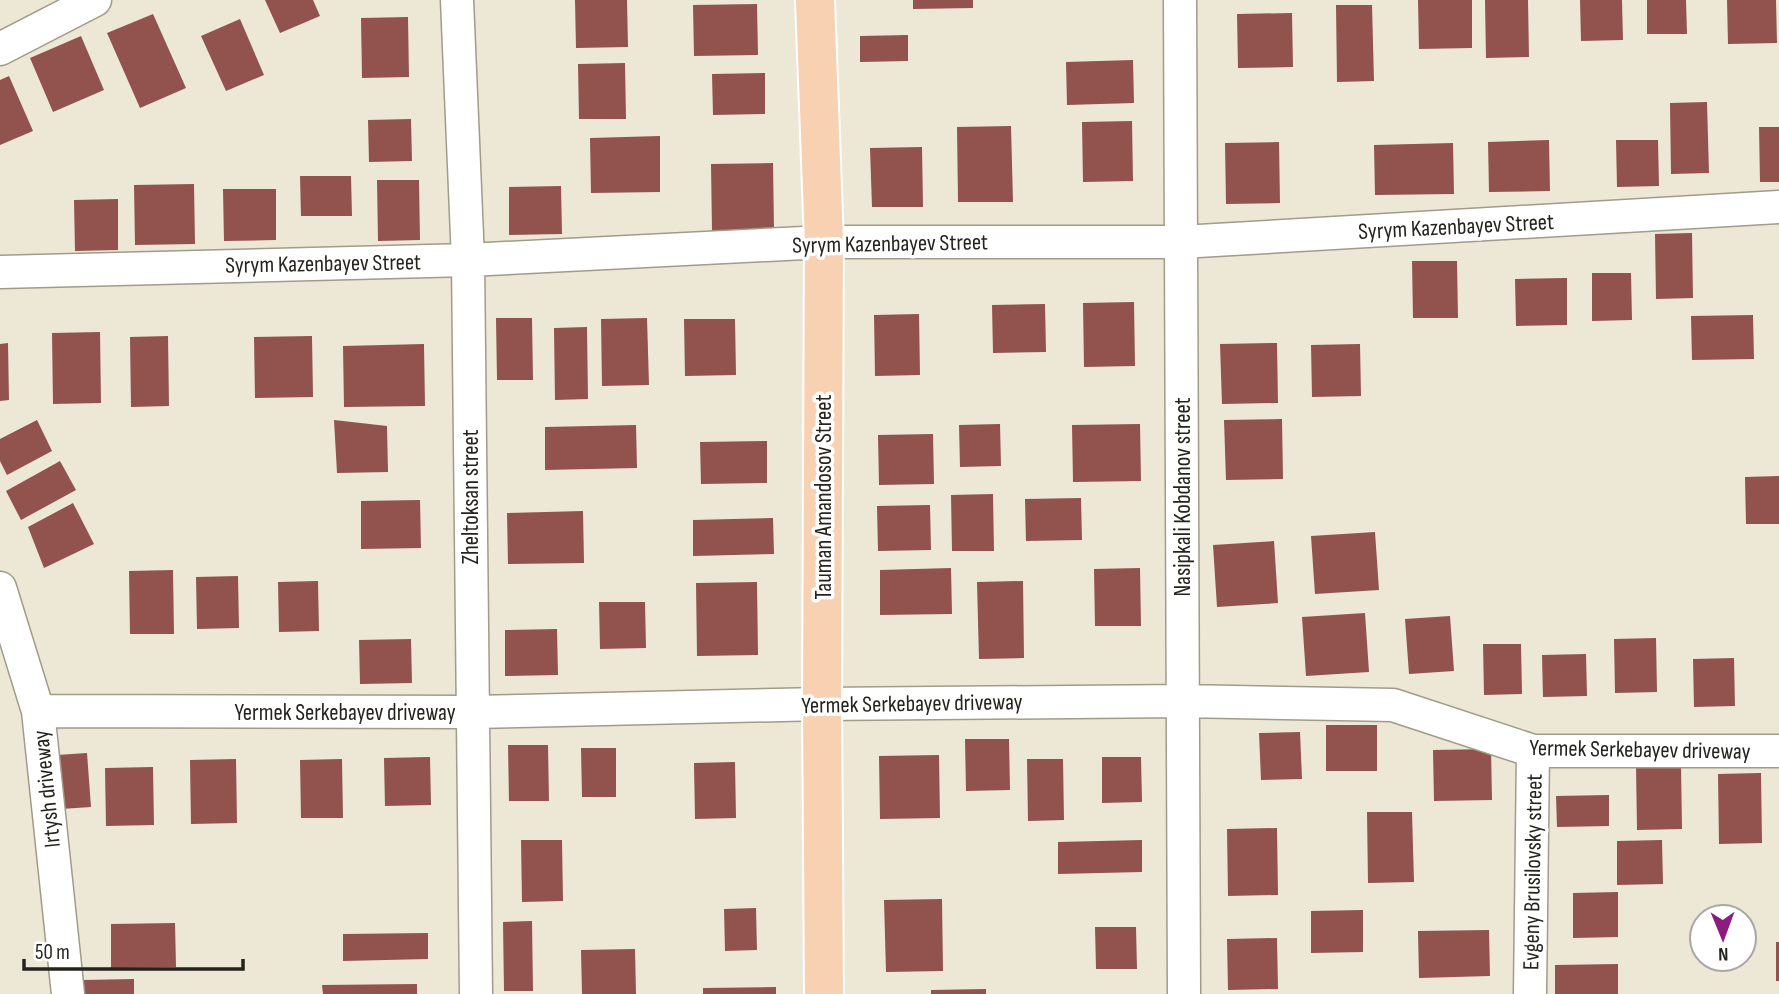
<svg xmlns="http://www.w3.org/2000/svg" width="1779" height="994" font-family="'Sofia Sans Condensed',sans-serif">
  <rect width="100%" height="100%" fill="#ede7d6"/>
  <!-- building -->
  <path fill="#92524e" d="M265,0H313L320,16L280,33Z
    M575,0H627L628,47L576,48Z
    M913,0H973V8L913,9Z
    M1418,0H1472V48L1419,49Z
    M1485,0H1528L1529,57L1486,58Z
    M1580,0H1622L1623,40L1581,41Z
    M1647,0H1686L1687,34H1647Z
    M1727,0H1776L1777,43L1728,44Z
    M757,4L758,55L694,56L693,5Z
    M1336,5H1372L1374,81L1337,82Z
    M1292,13L1293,67L1238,68L1237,14Z
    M153,14L186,88L140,108L107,33Z
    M408,17L409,77L362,78L361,18Z
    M240,19L264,75L226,91L201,36Z
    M908,35V61L860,62V36Z
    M81,36L104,90L53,112L30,58Z
    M1133,60L1134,103L1067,105L1066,62Z
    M625,63L626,119H579L578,64Z
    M765,73V114L713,115L712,74Z
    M9,76L33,131L0,145V80Z
    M1707,102L1709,173L1671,174L1670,103Z
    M411,119L412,161L369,162L368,120Z
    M1132,121L1133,181L1083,182L1082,122Z
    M1011,126L1013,202H958L957,127Z
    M1759,127H1779V182H1760Z
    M660,136V192L591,193L590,138Z
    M1549,140L1550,191L1489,192L1488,142Z
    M1616,140H1658L1659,186L1617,187Z
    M1279,142L1280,203L1226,204L1225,143Z
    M1453,143L1454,194L1375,195L1374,145Z
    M922,147L923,207H872L870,148Z
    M773,163L774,230L712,231L711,164Z
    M300,176H351L352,216H301Z
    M377,180H419L420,240L378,241Z
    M194,184L195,244L135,245L134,185Z
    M561,186L562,234L509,235V187Z
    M223,189H276V240L224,241Z
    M118,199V250L75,251L74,200Z
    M1692,233L1693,298L1656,299L1655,234Z
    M1412,261H1457L1458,318H1413Z
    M1592,273H1631L1632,320L1592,321Z
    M1567,278V325L1516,326L1515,279Z
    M1134,302L1135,366L1084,367L1083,303Z
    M1045,304L1046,352L993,353L992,305Z
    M919,314L920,375L875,376L874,315Z
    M1753,315L1754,359L1692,360L1691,316Z
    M496,318H532L533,380H497Z
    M647,318L649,385L602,386L601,319Z
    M684,319H735L736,375L685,376Z
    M587,327L588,399L555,400L554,328Z
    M100,332L101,403L53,404L52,333Z
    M168,336L169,406L131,407L130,337Z
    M312,336L313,397L255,398L254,337Z
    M8,343L9,400L0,401V344Z
    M1277,343L1278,403L1222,404L1220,344Z
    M424,344L425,406L344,407L343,346Z
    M1360,344L1361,396L1312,397L1311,345Z
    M1282,419L1283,479L1226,480L1224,420Z
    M37,420L52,451L7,475L0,461V439Z
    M334,420L387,426L388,472L337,473Z
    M1000,424L1001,466L960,467L959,425Z
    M1140,424L1141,481L1073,482L1072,425Z
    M636,425L637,468L545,470V427Z
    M933,434L934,484L879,485L878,435Z
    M767,441V483L701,484L700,442Z
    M60,461L76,490L21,520L6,491Z
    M1779,476V524H1746L1745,477Z
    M993,494L994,551H952L951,495Z
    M1081,498L1082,540L1026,541L1025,499Z
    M420,500L421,548L361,549V501Z
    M73,503L94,544L44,568L28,527Z
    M930,505L931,550L878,551L877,506Z
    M583,511L584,563L508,564L507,513Z
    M773,518L774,554L693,556V520Z
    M1375,532L1379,590L1315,594L1311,536Z
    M1274,541L1278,603L1217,607L1213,545Z
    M951,568L952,614L880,615V570Z
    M1140,568L1141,626H1095L1094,569Z
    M173,570L174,634H130L129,571Z
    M238,576L239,628L197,629L196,577Z
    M318,581L319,631L279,632L278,582Z
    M1023,581L1024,658L979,659L977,582Z
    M757,582L758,655L697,656L696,583Z
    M599,602H645L646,648L600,649Z
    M1365,613L1369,672L1306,676L1302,617Z
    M1450,616L1454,671L1409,674L1405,619Z
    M557,629L558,675L505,676V630Z
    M1656,638L1657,692L1615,693L1614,639Z
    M411,639L412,683L360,684L359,640Z
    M1483,644H1521L1522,694L1484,695Z
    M1586,654L1587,696L1543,697L1542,655Z
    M1734,658L1735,706L1694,707L1693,659Z
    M1326,725H1377V771H1326Z
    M1300,732L1302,779L1261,780L1259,733Z
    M965,739H1009L1010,790L966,791Z
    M508,745H548L549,801H509Z
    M581,748H616V797H582Z
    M1491,749L1492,800L1434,801L1433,750Z
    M87,753L91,807L61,809L57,755Z
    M939,755L940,818L880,819L879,756Z
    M430,757L431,805L385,806L384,758Z
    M1102,757H1141L1142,802L1102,803Z
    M236,759L237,823L191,824L190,760Z
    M342,759L343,818H301L300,760Z
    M1027,759H1063L1064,820L1028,821Z
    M735,762L736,818L695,819L694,763Z
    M1681,765L1682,829L1637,830L1636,766Z
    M153,767L154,825L106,826L105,768Z
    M1761,773L1762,843L1719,844L1718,774Z
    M1609,795V826L1557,827L1556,796Z
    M1367,812H1412L1414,882L1368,883Z
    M1277,828L1278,895L1228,896L1227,829Z
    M521,840H562L563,901L522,902Z
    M1142,840V872L1058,874V842Z
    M1662,840L1663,884L1617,885V841Z
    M1618,892V937L1573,938V893Z
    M942,899L943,971L886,972L884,900Z
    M756,908L757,950L725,951L724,909Z
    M1363,910V952L1311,953V911Z
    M532,921L533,991H504L503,922Z
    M175,923L176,967L111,968V924Z
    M1095,927H1136L1137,969H1096Z
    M1489,930L1490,976L1419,978L1418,931Z
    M428,933V959L343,961V934Z
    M1277,938L1278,989L1228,990L1227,939Z
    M1776,942H1779V981H1776Z
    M635,949L636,994H582L581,950Z
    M1618,964V994H1555V965Z
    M134,979V994H83V980Z
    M417,984V994H323L322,985Z
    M776,987V994H703V988Z
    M986,989V994H931V990Z"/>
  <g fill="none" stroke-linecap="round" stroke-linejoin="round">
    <!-- minor casing -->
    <g stroke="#a09b8b" stroke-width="35">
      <path id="minor" d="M457,0L468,260L476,994
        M1180,0L1184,994
        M0,49L95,0
        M0,272L468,260L824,242H1181L1779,207
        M0,588L38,711L68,994
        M38,711L472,712L822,704L1183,701L1393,705L1533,751H1779
        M1530,994L1533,751"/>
    </g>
    <!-- major casing -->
    <g stroke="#fff" stroke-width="42">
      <path id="major" d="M815,0L824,242L822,704L824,994"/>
    </g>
    <!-- minor -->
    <use href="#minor" stroke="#fff" stroke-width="32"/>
    <!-- major -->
    <use href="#major" stroke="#f8d1b3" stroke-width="38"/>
  </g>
  <g text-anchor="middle" stroke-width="7" stroke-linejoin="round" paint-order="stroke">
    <!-- street labels -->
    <g font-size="23" fill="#25231d" stroke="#fff">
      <text transform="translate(1456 226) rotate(-3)" y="8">Syrym Kazenbayev Street</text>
      <text transform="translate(890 243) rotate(-1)" y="8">Syrym Kazenbayev Street</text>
      <text transform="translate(323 263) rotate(-1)" y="8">Syrym Kazenbayev Street</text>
      <text transform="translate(470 497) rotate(-90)" y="8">Zheltoksan street</text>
      <text transform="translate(823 497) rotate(-90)" y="8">Tauman Amandosov Street</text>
      <text transform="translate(1182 497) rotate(-90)" y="8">Nasipkali Kobdanov street</text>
      <text transform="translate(912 703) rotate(-1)" y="8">Yermek Serkebayev driveway</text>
      <text x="345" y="720">Yermek Serkebayev driveway</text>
      <text transform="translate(1640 749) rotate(1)" y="8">Yermek Serkebayev driveway</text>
      <text transform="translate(46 789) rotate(-96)" y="8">Irtysh driveway</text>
      <text transform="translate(1532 872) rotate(-89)" y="8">Evgeny Brusilovsky street</text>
    </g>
  </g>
  <!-- north arrow -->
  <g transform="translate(1723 938) rotate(179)"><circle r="33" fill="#ffffff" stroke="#a8a7a5" stroke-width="2"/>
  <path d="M0-5L12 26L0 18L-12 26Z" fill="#8c1c80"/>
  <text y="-10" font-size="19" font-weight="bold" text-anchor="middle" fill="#25231d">N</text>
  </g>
  <!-- scale -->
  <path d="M24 959v10h219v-10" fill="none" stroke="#25231d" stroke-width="3.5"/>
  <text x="35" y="959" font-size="21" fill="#25231d" stroke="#ffffff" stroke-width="5" paint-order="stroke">50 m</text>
</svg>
